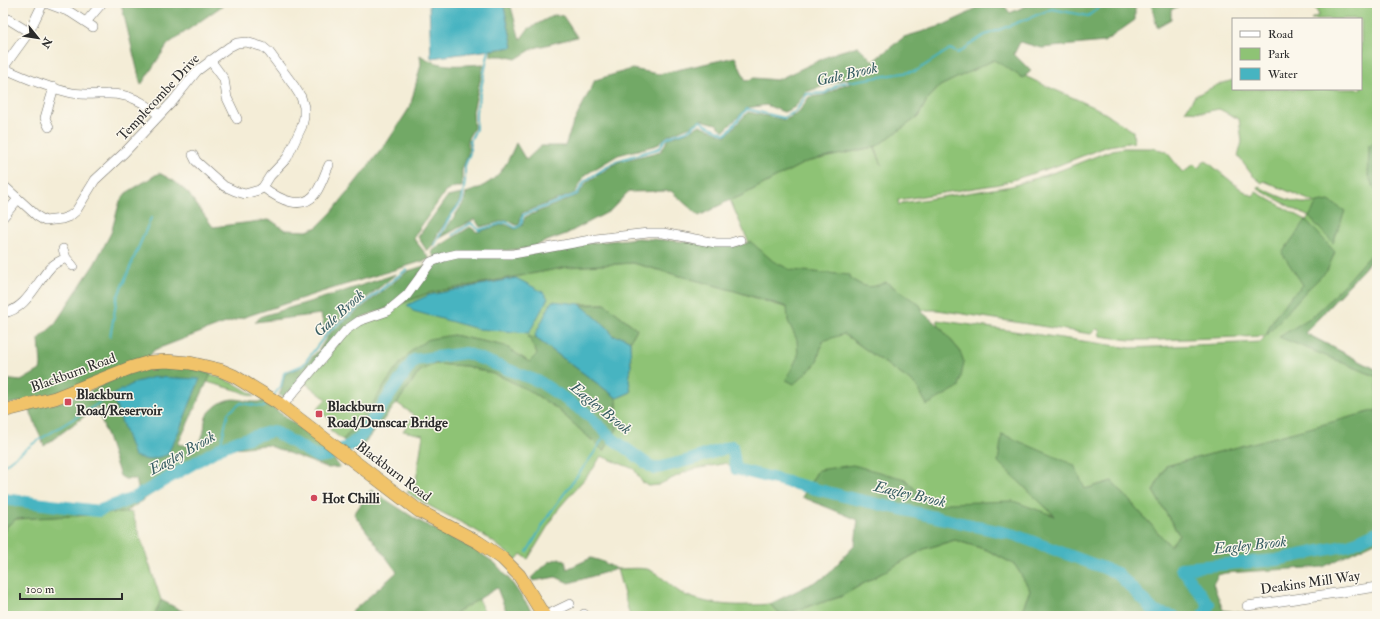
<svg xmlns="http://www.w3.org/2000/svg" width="1380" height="619" font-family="'IM FELL Double Pica',serif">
  <rect width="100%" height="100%" fill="#fbf7ec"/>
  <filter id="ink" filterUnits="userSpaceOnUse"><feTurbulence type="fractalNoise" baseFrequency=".025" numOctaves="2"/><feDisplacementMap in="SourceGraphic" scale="8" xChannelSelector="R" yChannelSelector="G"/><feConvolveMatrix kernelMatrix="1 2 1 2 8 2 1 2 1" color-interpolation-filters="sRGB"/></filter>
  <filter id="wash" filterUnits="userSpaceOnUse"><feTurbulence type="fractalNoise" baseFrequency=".012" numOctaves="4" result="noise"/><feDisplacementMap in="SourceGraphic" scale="16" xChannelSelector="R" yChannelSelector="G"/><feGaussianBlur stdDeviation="0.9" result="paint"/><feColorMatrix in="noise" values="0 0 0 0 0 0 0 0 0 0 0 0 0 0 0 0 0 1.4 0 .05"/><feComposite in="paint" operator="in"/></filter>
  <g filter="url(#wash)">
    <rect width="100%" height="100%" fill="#f4edd7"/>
    <!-- green -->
    <path fill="#8ec375" stroke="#5c7750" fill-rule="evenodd" d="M1312,3H1377V254L1305,333L1377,370V411L1166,466L1153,491L1179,535L1170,546L1112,481L1085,489L998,462L1056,517L948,503L933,508L905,479L818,470L807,490L786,483L782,485L735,472L727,463L690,470L658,485L649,486L642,482L634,469L601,456L593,469L559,508L528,559L521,554L516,560C500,547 484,534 466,525C445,514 426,505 407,492L415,487L423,435L403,431L414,415L397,403L420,371L435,364L466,366L500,376L530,391L556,408L604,451L617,429V398L631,392L629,380L631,368L630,341L637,329L605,304H580L535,335L537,339L529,337L537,354L529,362L505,346L453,335L370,407L343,440L330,430L333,426L332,421L317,409L326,399L304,382L348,331L403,303L428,293L568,267L633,263L735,291L774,304L812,314L844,334L916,385L927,404L960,351L939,326L937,320L1131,348L1261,342L1265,336L1159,340H1130L1100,336L1099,330L1096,329L1091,334L938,310H922L920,305L875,287L863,286L851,279L782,269L749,243L730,200L739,197L806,162L874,147L882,165L875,147L918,117L927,100L940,86L994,59L1023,77L1025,76C1049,88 1073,97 1096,108C1109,115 1121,124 1133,131L1134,142L1108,146L1059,165L1000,184L898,200L899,205L902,203L1012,186L1061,170L1112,150L1124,148H1152L1166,151L1183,173L1194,164L1198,168L1205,160L1242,190L1253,196L1256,192L1306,220L1309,217L1258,189L1259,187C1277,195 1296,206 1316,203L1264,181L1262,183L1252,175L1238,156L1242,142L1239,119L1219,109L1204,112L1185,111L1195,96L1217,85L1233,80V89H1361V19H1311L1319,15ZM500,281L413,311L408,306L429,295Z
      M211,374L237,385L254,395L253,397L240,391L207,382Z
      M132,512L161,600L154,616H3V533L7,526L16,519Z
      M955,540L987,550L1016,565L1030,590L1023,608L1009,616H630L617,569C624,569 645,567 650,570C663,576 672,589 685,595C714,607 740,606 770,604L780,615L840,597L924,549Z
      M479,599L485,616H451Z"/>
    <!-- forest -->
    <path fill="#72a966" stroke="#4e6a48" d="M121,3H226L168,44L141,85Z
      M503,3H510L520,40L528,29L554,15L563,16L577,37L534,48L516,59L504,56H491V50L513,47Z
      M983,3H1002L1010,13L1033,3H1147L1135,7V20L1104,42L1042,48L1020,42L1014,54L1031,71L1023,78L994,60L940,86L927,100L918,117L877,146L806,162L739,197L730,200L699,216L671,191L628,192L610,211L566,234L528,248L434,258L432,251L470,227L477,232L505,224L515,229L522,226L525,217L578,195L587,182L618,162L661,151L669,138L688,132L700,125L726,136L748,112L785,120L798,113L809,97L825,95L843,85L850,84L847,78L806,92L795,107L784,112L766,105L747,108L724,131L716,124L701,120L695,124L667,136L657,145L618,155L585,175L575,193L522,213L519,225H516L507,220L480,227L475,219L440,238L464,202L466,193C496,183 504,171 516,143L526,160L541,146H565L572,126L595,80L632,69L659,74L735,57L746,81L754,78L777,80L835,53L858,46L873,61L904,37L941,26L965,15Z
      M1151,3H1185L1171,10V19L1157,27Z
      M420,55C440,69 461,65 484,64L473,111L474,128L468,138V154L462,169V187H455L445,192L415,235L414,239L430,259L318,293L220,325L154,350L151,354L148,359L49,397L3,405V379L21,381L40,370L41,365L39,339L54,325L95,263L111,233L120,201L126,193L159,173L174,181L188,193L213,227L268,220L272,221L285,230L307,231L317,227L332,212L388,141L410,107L421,64Z
      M1377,141V189L1375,190L1368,176L1369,145Z
      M462,194L460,201L438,233L432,246L427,251L418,237L447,197Z
      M1329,201L1345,211L1333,243L1309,217L1317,203Z
      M1306,220L1335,252L1327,271L1306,291L1266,336C1273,314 1287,300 1303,285L1282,253Z
      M638,238L702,243L739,245L751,242L773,261L791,270L850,275L851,279C866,288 870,289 886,282L920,305L923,313L939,326L960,351L964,362L959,387L927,405L916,385L844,334L823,341L816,364L794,384L786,380L798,356L797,340L788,321L787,307L735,291L633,263L568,267L428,293L403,303L431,266L443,259Z
      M1377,247V254L1305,333L1377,370V375L1375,376L1279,337L1313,316L1326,304Z
      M427,265L405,294L388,308L362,317L284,397L279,395L282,388L285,374L303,367L319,350L329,334L408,271Z
      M396,274L325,332L321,314L255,322L262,316L329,296Z
      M605,304L637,329L630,341L623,337L613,336L608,328L580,305Z
      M453,335L505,346L529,362L537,354L528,336L537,339L617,398V429L604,451L556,408L530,391L500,376L466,366L435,364L420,371L397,403L361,447L354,451L343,440L370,407L397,367L414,348L429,339Z
      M177,364L211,374L178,444L195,447C200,442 203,437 204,430C205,425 204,421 207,415C209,412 213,409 216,406C235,391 246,406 264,401L330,450L318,454L274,426L228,441L139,492L136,479H125L120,476L97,407L44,446L29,408L61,402L90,391L137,368Z
      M1377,410V541L1323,567L1225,573L1218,575L1213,584L1223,610L1262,616H1009L1023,608L1030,590L1015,565L987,550L955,540L924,549L840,597L780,615L770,604L825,577L855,545L858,520L802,497L818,470L853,465L905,479L933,508L948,503L1013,501L1055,516L998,462L1002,434L1074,465L1085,489L1112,481L1170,546L1179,535L1153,491L1166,466Z
      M272,434L316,460L333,458L340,467L328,468L267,445L223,449L240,442Z
      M190,468L124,513L100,514L135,501Z
      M371,490L419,521L474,549L495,563L510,580L535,616H508L497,588L451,616H347L397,572L354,514Z
      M3,501L92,515L16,519L7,526L3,533Z
      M559,558L565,561L567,569L591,558L601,561L617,569L569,583L556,577L533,581L531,578L549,562Z
      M161,600L192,616H154Z"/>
    <!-- water -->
    <path fill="#46b4c1" stroke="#387076" d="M429,3H503L513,47L431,58Z
      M516,278L543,292L548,298L529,333L478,329L413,311L407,305L429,295Z
      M552,301L580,304L608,328L613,336L623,337L630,341L631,368L629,380L631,392L617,398L537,339L535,335Z
      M154,377L200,379L179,431L167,455L148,460L134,456L112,395L136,382Z"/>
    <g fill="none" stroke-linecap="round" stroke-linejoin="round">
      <!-- stream -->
      <path stroke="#46b4c1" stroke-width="2" d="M453,235L471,223L479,230L506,222L516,228L521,225L523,215L577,194L585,181L616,161L660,148C666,134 674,136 686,131C691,128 696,124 700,121L708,126L726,134L747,109L784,118L796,111L807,94L825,93L841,83L916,71L950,49L958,53L983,36L1052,9L1088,16L1105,3
        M434,246L449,218L462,201L465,181V166L470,153V141L476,129V112L489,50
        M110,337L117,298L151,218
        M274,395L281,386L284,373L303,365L328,332L406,270
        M220,448L228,413L241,403L264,407L269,402
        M3,466L34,443L112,395
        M527,552L550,513L594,453L606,433"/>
      <!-- river -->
      <path stroke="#46b4c1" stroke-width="12" d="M3,499L98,511L134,498L220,448L238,441L273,431L318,457L330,455L350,445L362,435L414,360L466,353L540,382L586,413L613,439L654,469L693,459L732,446L736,469L851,498L1015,535L1117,573L1155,612L1174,616
        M1203,616L1209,605L1181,568L1276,560L1349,545L1377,532"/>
    </g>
  </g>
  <g filter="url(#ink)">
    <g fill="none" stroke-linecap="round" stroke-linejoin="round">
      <!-- minor casing -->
      <g stroke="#716f67" stroke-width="10">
        <path id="minor" d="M46,3L70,12L93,27
          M3,16L29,32
          M86,22L102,3
          M210,60L224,79L227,98L237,119
          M3,68C25,78 48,88 72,93C84,95 95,94 106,94C127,93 143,101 159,115
          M3,68L29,32L43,3
          M49,127L45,118L54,87
          M3,185L37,216L45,221L62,219L70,216L76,211L95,180L124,153L173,101L197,71L229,47L237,43L246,42L263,47L269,52L294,86L301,97L304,107V117L302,126L287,158L270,176L263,187L259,190L245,194L235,191L224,186L196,161L193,155
          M263,187C278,199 304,213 317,191C322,183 325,173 329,165
          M3,217L18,199
          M63,249L66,258L73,266
          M3,313C26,310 36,283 50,268C54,263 60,261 66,258
          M282,406L346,330L359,321L388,311L407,295L431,262L444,257L457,254H513L596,239L648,233H663L716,243H730L740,240
          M1247,606L1377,587
          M584,614L585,616
          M545,616L570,604"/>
      </g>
      <!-- highway casing -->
      <g stroke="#716f67" stroke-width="14">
        <path id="highway" d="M3,411L55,398L130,368L150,362L167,361L190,363L220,370L234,376L278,403L419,511L478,542L502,558L519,575L544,616"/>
      </g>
      <!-- minor -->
      <use href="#minor" stroke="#fff" stroke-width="9"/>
      <!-- highway -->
      <use href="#highway" stroke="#f1c369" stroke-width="13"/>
    </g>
  </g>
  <!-- markers -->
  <g fill="#d1495b" stroke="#fbf7ec" stroke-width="1.5">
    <rect x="64" y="398" width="8" height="8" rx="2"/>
    <rect x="315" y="410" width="8" height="8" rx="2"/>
    <circle cx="314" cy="498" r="4"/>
  </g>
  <g text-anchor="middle" stroke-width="3" stroke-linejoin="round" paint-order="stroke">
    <!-- street labels -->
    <g font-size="14" fill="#2b2b2b" stroke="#fbf7ec">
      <text transform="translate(158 97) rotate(-47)" y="5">Templecombe Drive</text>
      <text transform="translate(73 372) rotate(-20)" y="5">Blackburn Road</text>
      <text transform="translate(394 471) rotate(37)" y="5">Blackburn Road</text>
      <text transform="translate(1310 582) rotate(-8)" y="5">Deakins Mill Way</text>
    </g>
    <!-- poi labels -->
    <g font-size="14" font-weight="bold" fill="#2b2b2b" stroke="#fbf7ec" text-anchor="start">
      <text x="76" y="399">Blackburn<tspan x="76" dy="16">Road/Reservoir</tspan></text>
      <text x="327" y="411">Blackburn<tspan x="327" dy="16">Road/Dunscar Bridge</tspan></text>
      <text x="322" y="503">Hot Chilli</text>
    </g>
    <!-- water labels -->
    <g font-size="15" font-style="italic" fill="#345b60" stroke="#fbf7ec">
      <text transform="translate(847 74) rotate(-13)" y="5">Gale Brook</text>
      <text transform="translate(339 313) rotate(-42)" y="5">Gale Brook</text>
      <text transform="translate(601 408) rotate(39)" y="5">Eagley Brook</text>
      <text transform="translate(182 453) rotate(-29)" y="5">Eagley Brook</text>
      <text transform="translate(910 494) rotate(13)" y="5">Eagley Brook</text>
      <text transform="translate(1250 545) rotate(-6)" y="5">Eagley Brook</text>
    </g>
  </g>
  <!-- margin -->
  <rect width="1380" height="619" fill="none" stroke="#fbf7ec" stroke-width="16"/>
  <!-- legend -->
  <rect x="1232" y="18" width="130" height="72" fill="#fbf7ec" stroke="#a8a59f"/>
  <rect x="1240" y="31" width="20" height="6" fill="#ffffff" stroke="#a8a59f"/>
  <text x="1268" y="38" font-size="12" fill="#2b2b2b">Road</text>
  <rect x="1240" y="48" width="20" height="12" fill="#8ec375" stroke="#a8a59f"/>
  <text x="1268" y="58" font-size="12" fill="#2b2b2b">Park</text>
  <rect x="1240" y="68" width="20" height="12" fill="#46b4c1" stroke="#a8a59f"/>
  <text x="1268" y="78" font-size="12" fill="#2b2b2b">Water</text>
  <!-- north arrow -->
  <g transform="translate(38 38) rotate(120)" stroke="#fbf7ec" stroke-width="3" paint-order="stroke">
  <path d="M0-3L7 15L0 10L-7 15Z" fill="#2b2b2b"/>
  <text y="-6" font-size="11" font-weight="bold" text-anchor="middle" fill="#2b2b2b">N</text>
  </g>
  <!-- scale -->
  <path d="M20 593v6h102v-6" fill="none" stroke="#2b2b2b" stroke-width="2"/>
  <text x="26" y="593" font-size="12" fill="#2b2b2b" stroke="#fbf7ec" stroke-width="3" paint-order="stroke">100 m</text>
</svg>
